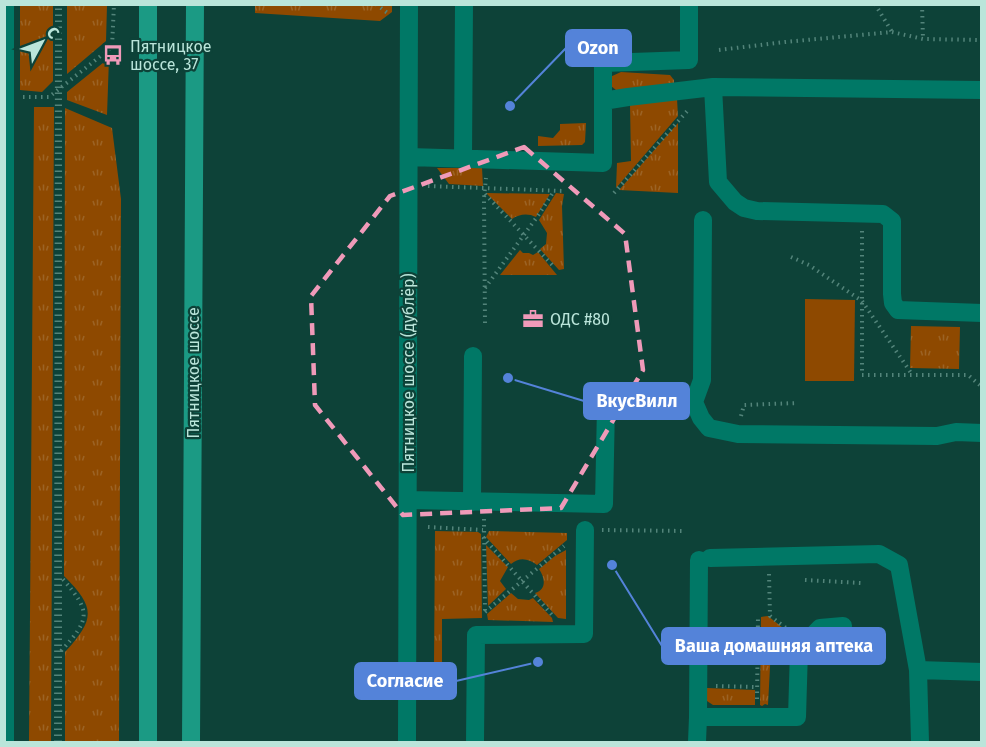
<svg xmlns="http://www.w3.org/2000/svg" width="986" height="747" font-family="'Fira Sans',sans-serif">
  <defs>
    <pattern id="grass-tufts" width="24" height="20" patternUnits="userSpaceOnUse" patternTransform="scale(1.5)"><rect width="24" height="20" fill="#8e4900"/><path d="M3 7l-1-3M5 7V3M7 7l1-3M15 17l-1-3M17 17v-4M19 17l1-3" fill="none" stroke="#9c6325"/></pattern>
  </defs>
  <rect width="100%" height="100%" fill="#0d4238"/>
  <!-- grass -->
  <path fill="url(#grass-tufts)" d="M20,5H53V81L42,92L20,90Z
    M67,5H107L106,41L67,74Z
    M255,5H392V12L380,21L255,13Z
    M109,58L107,115L67,100V92Z
    M621,72L670,75L674,80V86L616,90L611,86L610,77Z
    M677,99L678,116L616,188L617,163L631,161L630,104Z
    M34,107H54L51,742H29Z
    M65,108L112,128L121,199L119,742H65V652C95,619 96,608 64,576Z
    M586,123L585,142L582,145L538,146V136L553,138L560,130V124Z
    M678,123V193L619,190Z
    M437,168H482L483,186L449,184Z
    M486,193L550,194L536,217C528,213 519,214 512,219Z
    M556,193L564,194L562,206L564,269L559,270L540,249L546,244L547,233L539,220Z
    M520,250L523,253H529L533,255L538,252L557,275H500Z
    M911,326L960,327L959,369L910,368Z
    M435,531L478,532L481,534L482,618L442,619V664L434,665Z
    M489,531L567,533V540L537,565C528,558 519,557 511,564L486,537Z
    M486,545L508,567L500,581L506,589L488,606Z
    M566,550V619L558,618L535,593C547,589 545,578 539,569L555,556Z
    M511,593L518,599L529,600L533,598L552,618L553,622L488,620L487,614Z
    M768,616L798,640L787,648H771L768,705L765,704L762,706L760,705L761,617Z
    M707,688L755,690V705H713L707,701Z"/>
  <!-- pitch -->
  <path fill="#8e4900" d="M805,299L855,300L854,381H805Z"/>
  <g fill="none" stroke-linecap="round" stroke-linejoin="round">
    <!-- path -->
    <path stroke="#53847a" stroke-width="4" stroke-dasharray="1.5 4.5" stroke-linecap="butt" d="M376,4L390,15
      M875,4L892,32
      M922,4L923,39
      M719,50L785,42L892,32L923,39L982,40
      M23,97H49L112,47L114,4
      M428,186L564,191
      M614,193L689,109
      M485,194L555,268
      M862,231V375H968L982,387
      M791,257L809,265L862,301L911,373
      M485,288L537,217L554,191
      M485,323L484,198L486,178
      M741,416L744,405L798,403
      M484,519L485,613
      M428,527L483,530
      M602,530L685,531
      M483,537L552,615
      M769,574L770,616L790,631
      M805,580L861,583
      M485,612L564,546
      M61,651C91,618 91,612 62,578
      M716,686L757,687
      M757,699L758,617
      M56,742L57,4
      M60,742V4"/>
    <!-- minor -->
    <path stroke="#007866" stroke-width="18" d="M713,87L718,182L735,202L744,208L757,211L883,214L892,221V294L893,303L898,310L982,313
      M603,101L628,97L713,87L982,90
      M409,157L603,163V63L689,60V4
      M463,158L464,4
      M694,402L701,418L709,428L738,434L937,436L956,432L982,433
      M408,500L604,504L606,406L694,402L702,380L703,220
      M472,502L473,356
      M710,558L879,554L899,565L918,670
      M698,717L699,560
      M5,742V4
      M407,742L409,4
      M475,742L476,635L584,634L585,530
      M697,742L698,717H797L799,650L820,628L843,626
      M920,742L918,670L982,672"/>
    <!-- major -->
    <path stroke="#1b9a84" stroke-width="18" d="M148,742V4
      M191,742L195,4"/>
  </g>
  <!-- marked area -->
  <path fill="none" stroke="#ef9ab9" stroke-width="4.5" stroke-dasharray="12 8" stroke-linejoin="round" d="M524,147L625,234L643,370L561,508L403,515L315,405L311,296L390,196Z"/>
  <!-- icons -->
  <defs>
    <g id="bus-bare" transform="scale(1.62)"><path d="M-5-6H5V4H4V6H2V4H-2V6H-4V4H-5ZM-3.5-4V0h7V-4ZM-3.5 1.2v1.5H-2V1.2ZM2 1.2v1.5H3.5V1.2Z" fill="#ef9ab9" stroke="#0d4238" stroke-width="2.5" paint-order="stroke"/></g>
    <g id="office-bare" transform="scale(1.62)"><path d="M-6-3h4V-5.5h4V-3h4V5H-6ZM-1-4.5V-3h2v-1.5ZM-6 0V1H6V0Z" fill="#ef9ab9" stroke="#0d4238" stroke-width="2.5" paint-order="stroke"/></g>
  </defs>
  <g fill-rule="evenodd">
    <use href="#bus-bare" x="113" y="55"/>
    <use href="#office-bare" x="533" y="319"/>
  </g>
  <g text-anchor="middle" stroke-width="4.5" stroke-linejoin="round" paint-order="stroke">
    <!-- poi labels -->
    <g font-size="16" fill="#bae5da" stroke="#0d4238" text-anchor="start">
      <text x="130" y="52">Пятницкое<tspan x="130" dy="18">шоссе, 37</tspan></text>
      <text x="550" y="325">ОДС #80</text>
    </g>
    <!-- street labels -->
    <g font-size="16" fill="#bae5da" stroke="#0d4238">
      <text transform="translate(193 373) rotate(-90)" y="6">Пятницкое шоссе</text>
      <text transform="translate(408 373) rotate(-90)" y="6">Пятницкое шоссе (дублёр)</text>
    </g>
  </g>
  <!-- callouts -->
  <path fill="none" stroke="#5483d9" stroke-width="2" d="M510 106L566 48M508 378L584 401M612 565L662 646M538 662L456 681"/>
  <g fill="#5483d9" stroke="#0d4238" stroke-width="2">
    <circle cx="510" cy="106" r="6"/>
    <circle cx="508" cy="378" r="6"/>
    <circle cx="612" cy="565" r="6"/>
    <circle cx="538" cy="662" r="6"/>
  </g>
  <g fill="#5483d9" stroke="#5483d9" stroke-width="2">
    <rect x="566" y="30" width="65" height="36" rx="6"/>
    <rect x="584" y="383" width="105" height="36" rx="6"/>
    <rect x="662" y="628" width="223" height="36" rx="6"/>
    <rect x="355" y="663" width="101" height="36" rx="6"/>
  </g>
  <g font-size="18" text-anchor="middle" font-weight="bold" fill="#fff">
    <text x="598" y="54">Ozon</text>
    <text x="637" y="407">ВкусВилл</text>
    <text x="774" y="652">Ваша домашняя аптека</text>
    <text x="405" y="687">Согласие</text>
  </g>
  <!-- border -->
  <rect width="986" height="747" fill="none" stroke="#bae5da" stroke-width="12"/>
  <!-- north arrow -->
  <g transform="translate(42 42) rotate(49)" stroke="#0d4238" stroke-width="4.5" paint-order="stroke">
  <path d="M0-4.5L10 22L0 15L-10 22Z" fill="#bae5da"/>
  <text y="-9" font-size="16" font-weight="bold" text-anchor="middle" fill="#bae5da">С</text>
  </g>
</svg>
